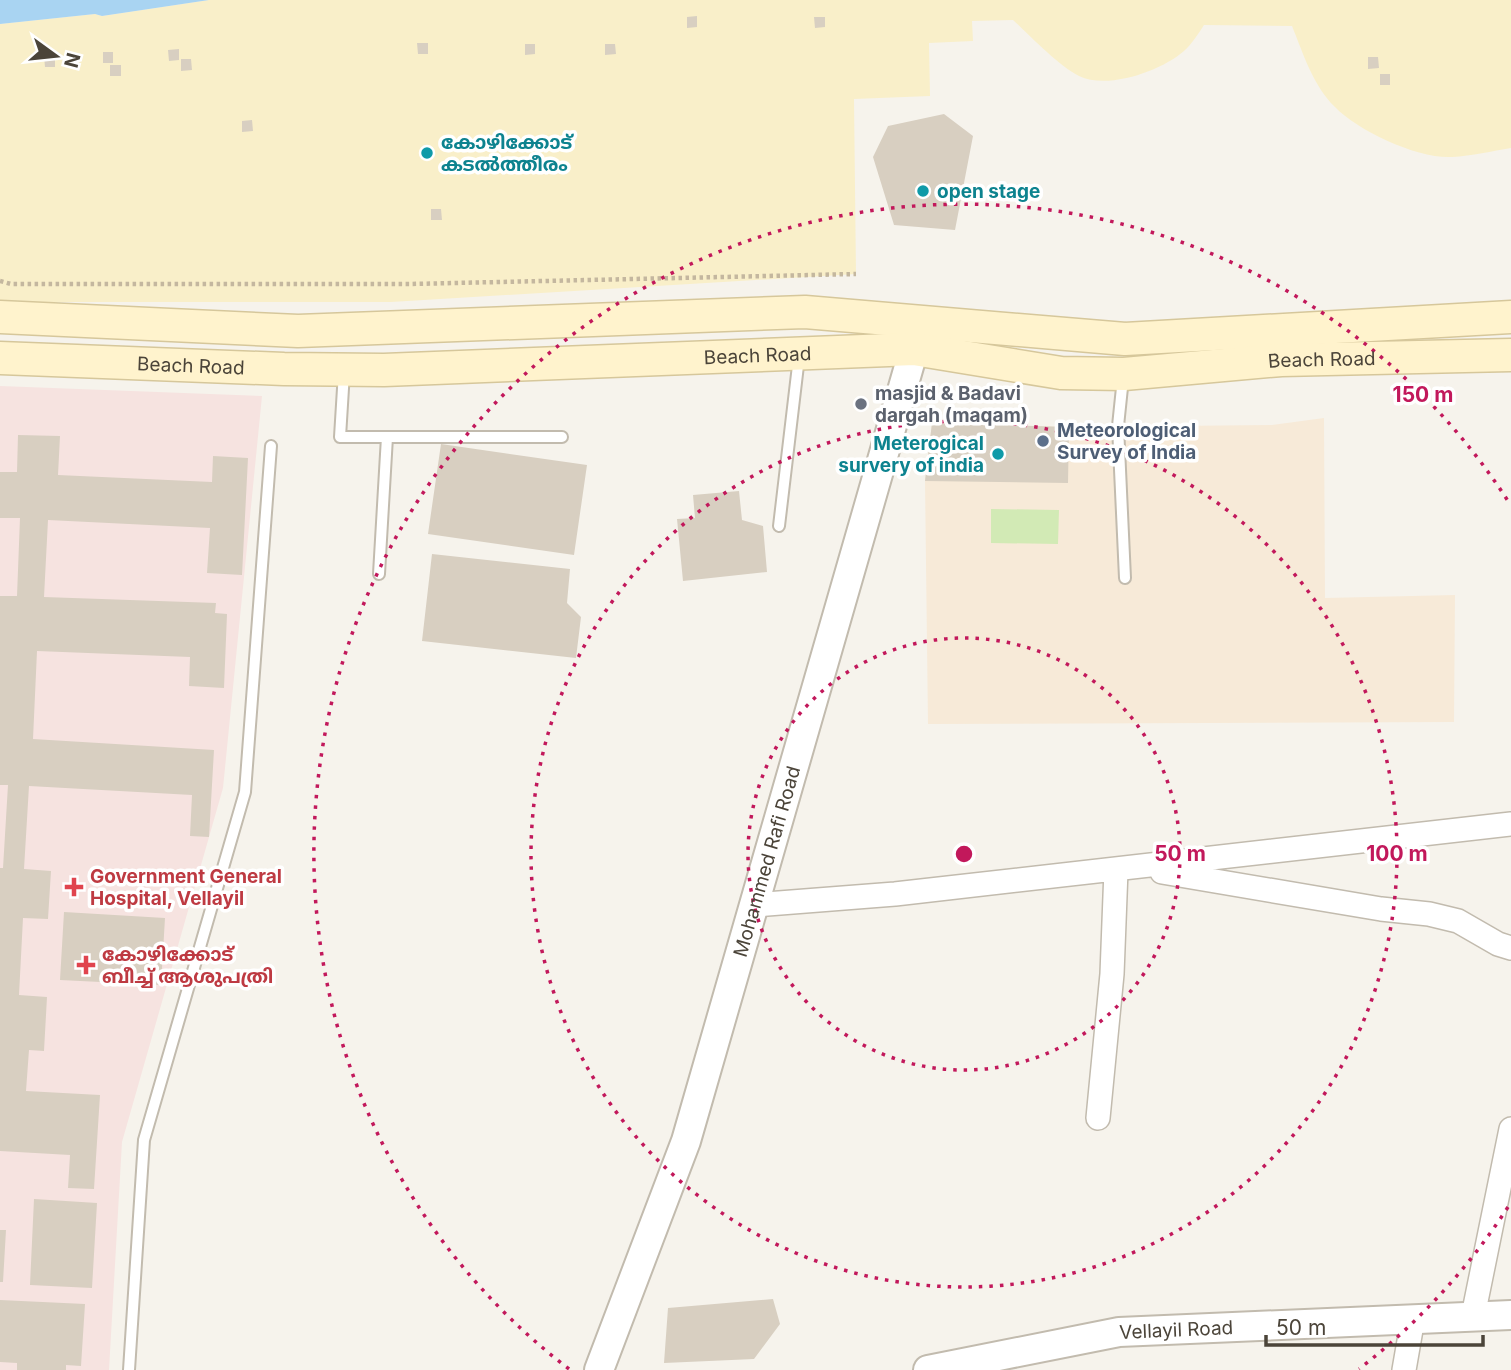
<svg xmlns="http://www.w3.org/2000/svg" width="1511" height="1370" font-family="Inter,'Noto Sans Malayalam',sans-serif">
  <rect width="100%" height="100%" fill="#f6f3ec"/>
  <!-- commercial -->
  <path fill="#f7ead8" d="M1324,418L1325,598L1455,595L1454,722L928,724L925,481L932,423L1069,427L1272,425Z"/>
  <!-- medical -->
  <path fill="#f6e3e0" d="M0,386L262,396L223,788L122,1142L109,1370H0Z"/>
  <!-- green -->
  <path fill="#d2eab5" d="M991,509L1059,510L1058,544L991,543Z"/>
  <!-- sand -->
  <path fill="#f9efc9" d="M209,0H1511V148C1492,151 1472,156 1452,157C1418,159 1358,131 1335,107C1313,86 1303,53 1292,26L1204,25C1198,34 1192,44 1184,51C1161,71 1108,90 1079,76C1060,67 1029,35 1013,20L972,21L973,41L929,43L930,96L854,99L856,274L391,302H0V24L95,14L102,16Z"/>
  <!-- water -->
  <path fill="#a9d4f2" d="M0,0H209L102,16L95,14L0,24Z"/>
  <!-- building -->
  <path fill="#d8cfc1" d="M697,16V27L687,28V17Z
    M814,17H825V27L815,28Z
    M417,43H428V54H418Z
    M525,44H535V54L525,55Z
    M605,44H615L616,54L605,55Z
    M179,49V60L169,61L168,50Z
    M103,52H113V63H103Z
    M44,56H55V67H45Z
    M1368,57H1378L1379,68L1368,69Z
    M181,59H191L192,70L181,71Z
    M110,65H121V76H110Z
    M1380,74H1390V85H1380Z
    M944,114L973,136L955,230L894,225L873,157L888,126Z
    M252,120L253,131L242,132V121Z
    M431,209H441L442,220H431Z
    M932,423L1069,427L1068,483L925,481Z
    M18,435L60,436L58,475L212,482L213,456L248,458L242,575L207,573L210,528L48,520L44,597L216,603L215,613L227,614L224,688L189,686L190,657L37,651L33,739L214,750L209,837L190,836L192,795L29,786L24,869L51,871L48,919L23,918L19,995L47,997L44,1051L29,1050L26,1091L100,1095L94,1189L68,1188L70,1155L0,1151V868H3L8,785H0V596H17L20,518H0V472H17Z
    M441,444L587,465L574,555L428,534Z
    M739,491L742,520L763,526L767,572L683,581L677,519L695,518L693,495Z
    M432,554L570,569L567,603L581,617L576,658L422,641Z
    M64,912L165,918L161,985L60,980Z
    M34,1199L97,1203L92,1288L30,1285Z
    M0,1230H6L3,1282H0Z
    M773,1299L780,1324L754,1359L664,1363L668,1308Z
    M0,1300L85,1304L81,1366L66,1365V1370H17V1363L0,1362Z"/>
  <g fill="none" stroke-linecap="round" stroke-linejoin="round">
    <!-- service casing -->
    <g stroke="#c2bbae" stroke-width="14">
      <path id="service" d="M344,372L340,437H562
        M1123,378L1118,426L1125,578
        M779,526L799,357
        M379,574L387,437
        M129,1370L144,1140L245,792L271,446"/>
    </g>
    <!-- minor casing -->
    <g stroke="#c2bbae" stroke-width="26">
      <path id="minor" d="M1162,872L1381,909L1429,914L1458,921L1498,944L1511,948
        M754,905L895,894L1511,824
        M1098,1118L1112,974L1116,870
        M1473,1316L1511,1129
        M1404,1370L1413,1318"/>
    </g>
    <!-- tertiary casing -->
    <g stroke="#c2bbae" stroke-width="32">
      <g id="tertiary">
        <path id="s1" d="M599,1370L686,1141L914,349"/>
        <path id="s2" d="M928,1370L1119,1332L1511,1315"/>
      </g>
    </g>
    <!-- secondary casing -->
    <g stroke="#d6c79b" stroke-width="35">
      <g id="secondary">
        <path d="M0,317L298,331L805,312L1125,339L1511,317"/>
        <path id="s3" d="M0,358L284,369L384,370L914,349L1061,373L1124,374L1281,360L1511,355"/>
      </g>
    </g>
    <!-- path -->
    <path stroke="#c4b79f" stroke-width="4.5" stroke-dasharray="3.5 3.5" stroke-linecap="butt" d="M0,281L11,284H410L856,274"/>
    <!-- service -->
    <use href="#service" stroke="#fff" stroke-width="10"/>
    <!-- minor -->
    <use href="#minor" stroke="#fff" stroke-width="23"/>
    <!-- tertiary -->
    <use href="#tertiary" stroke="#fff" stroke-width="28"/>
    <!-- secondary -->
    <use href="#secondary" stroke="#fff3cd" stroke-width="32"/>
  </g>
  <!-- distance rings -->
  <g fill="none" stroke="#c2185b" stroke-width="3.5" stroke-dasharray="3.5 7">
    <circle cx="964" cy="854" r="216"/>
    <circle cx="964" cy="854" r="433"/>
    <path d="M1508 1207A649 649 0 0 1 1359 1369M569 1369A649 649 0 1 1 1508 501"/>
  </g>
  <!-- markers -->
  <g fill="#0f9aa8" stroke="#fff" stroke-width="2.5">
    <circle cx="427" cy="153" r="7"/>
    <circle cx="923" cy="191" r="7"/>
    <circle cx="998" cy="454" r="7"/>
  </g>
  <circle fill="#6b7280" stroke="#fff" stroke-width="2.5" cx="861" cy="404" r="7"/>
  <circle fill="#5c6f8a" stroke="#fff" stroke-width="2.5" cx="1043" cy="441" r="7"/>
  <g fill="#e0444e" stroke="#fff" stroke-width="2.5">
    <path d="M70.5 876.5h7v7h7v7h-7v7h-7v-7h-7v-7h7z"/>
    <path d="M82.5 954.5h7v7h7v7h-7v7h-7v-7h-7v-7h7z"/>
  </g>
  <g text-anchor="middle" stroke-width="7" stroke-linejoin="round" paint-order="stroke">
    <!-- culture labels -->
    <g font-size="19" font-weight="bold" fill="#0d838f" stroke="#fff" text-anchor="start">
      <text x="441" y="149">കോഴിക്കോട്<tspan x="441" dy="22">കടൽത്തീരം</tspan></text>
      <text x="937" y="198">open stage</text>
      <text x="984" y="450" text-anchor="end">Meterogical<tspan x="984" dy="22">survery of india</tspan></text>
    </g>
    <!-- street labels -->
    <g font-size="19" fill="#4b4439" stroke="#fff">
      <text dy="7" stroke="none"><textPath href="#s3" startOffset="758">Beach Road</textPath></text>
      <text dy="7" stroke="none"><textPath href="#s3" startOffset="1325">Beach Road</textPath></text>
      <text dy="7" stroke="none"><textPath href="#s3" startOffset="191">Beach Road</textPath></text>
      <text dy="7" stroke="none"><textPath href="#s1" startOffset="536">Mohammed Rafi Road</textPath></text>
      <text dy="7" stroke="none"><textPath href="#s2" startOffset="252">Vellayil Road</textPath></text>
    </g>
    <!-- worship labels -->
    <g font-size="19" font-weight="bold" fill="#5b616d" stroke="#fff" text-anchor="start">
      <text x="875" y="400">masjid &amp; Badavi<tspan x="875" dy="22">dargah (maqam)</tspan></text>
    </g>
    <!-- service labels -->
    <g font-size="19" font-weight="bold" fill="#4e5e75" stroke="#fff" text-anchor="start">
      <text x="1057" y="437">Meteorological<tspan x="1057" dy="22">Survey of India</tspan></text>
    </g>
    <!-- health labels -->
    <g font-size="19" font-weight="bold" fill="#be3a42" stroke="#fff" text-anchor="start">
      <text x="90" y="883">Government General<tspan x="90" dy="22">Hospital, Vellayil</tspan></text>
      <text x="102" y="961">കോഴിക്കോട്<tspan x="102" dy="22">ബീച്ച് ആശുപത്രി</tspan></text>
    </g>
  </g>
  <circle cx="964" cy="854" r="10" fill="#c2185b" stroke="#fff" stroke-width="3.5"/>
  <g font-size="21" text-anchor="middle" font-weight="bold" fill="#c2185b" stroke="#fff" stroke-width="7" stroke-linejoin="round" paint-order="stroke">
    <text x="1423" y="402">150 m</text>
    <text x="1180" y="861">50 m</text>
    <text x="1397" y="861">100 m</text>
  </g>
  <!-- north arrow -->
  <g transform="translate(56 56) rotate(105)" stroke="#ffffff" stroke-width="5" paint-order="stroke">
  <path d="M0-5L12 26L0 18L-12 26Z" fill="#4b4439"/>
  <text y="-10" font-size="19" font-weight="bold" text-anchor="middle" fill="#4b4439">N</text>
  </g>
  <!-- scale -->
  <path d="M1266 1335v10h217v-10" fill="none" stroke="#4b4439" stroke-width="3.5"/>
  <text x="1276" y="1335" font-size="21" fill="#4b4439" stroke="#ffffff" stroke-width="5" paint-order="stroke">50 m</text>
</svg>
